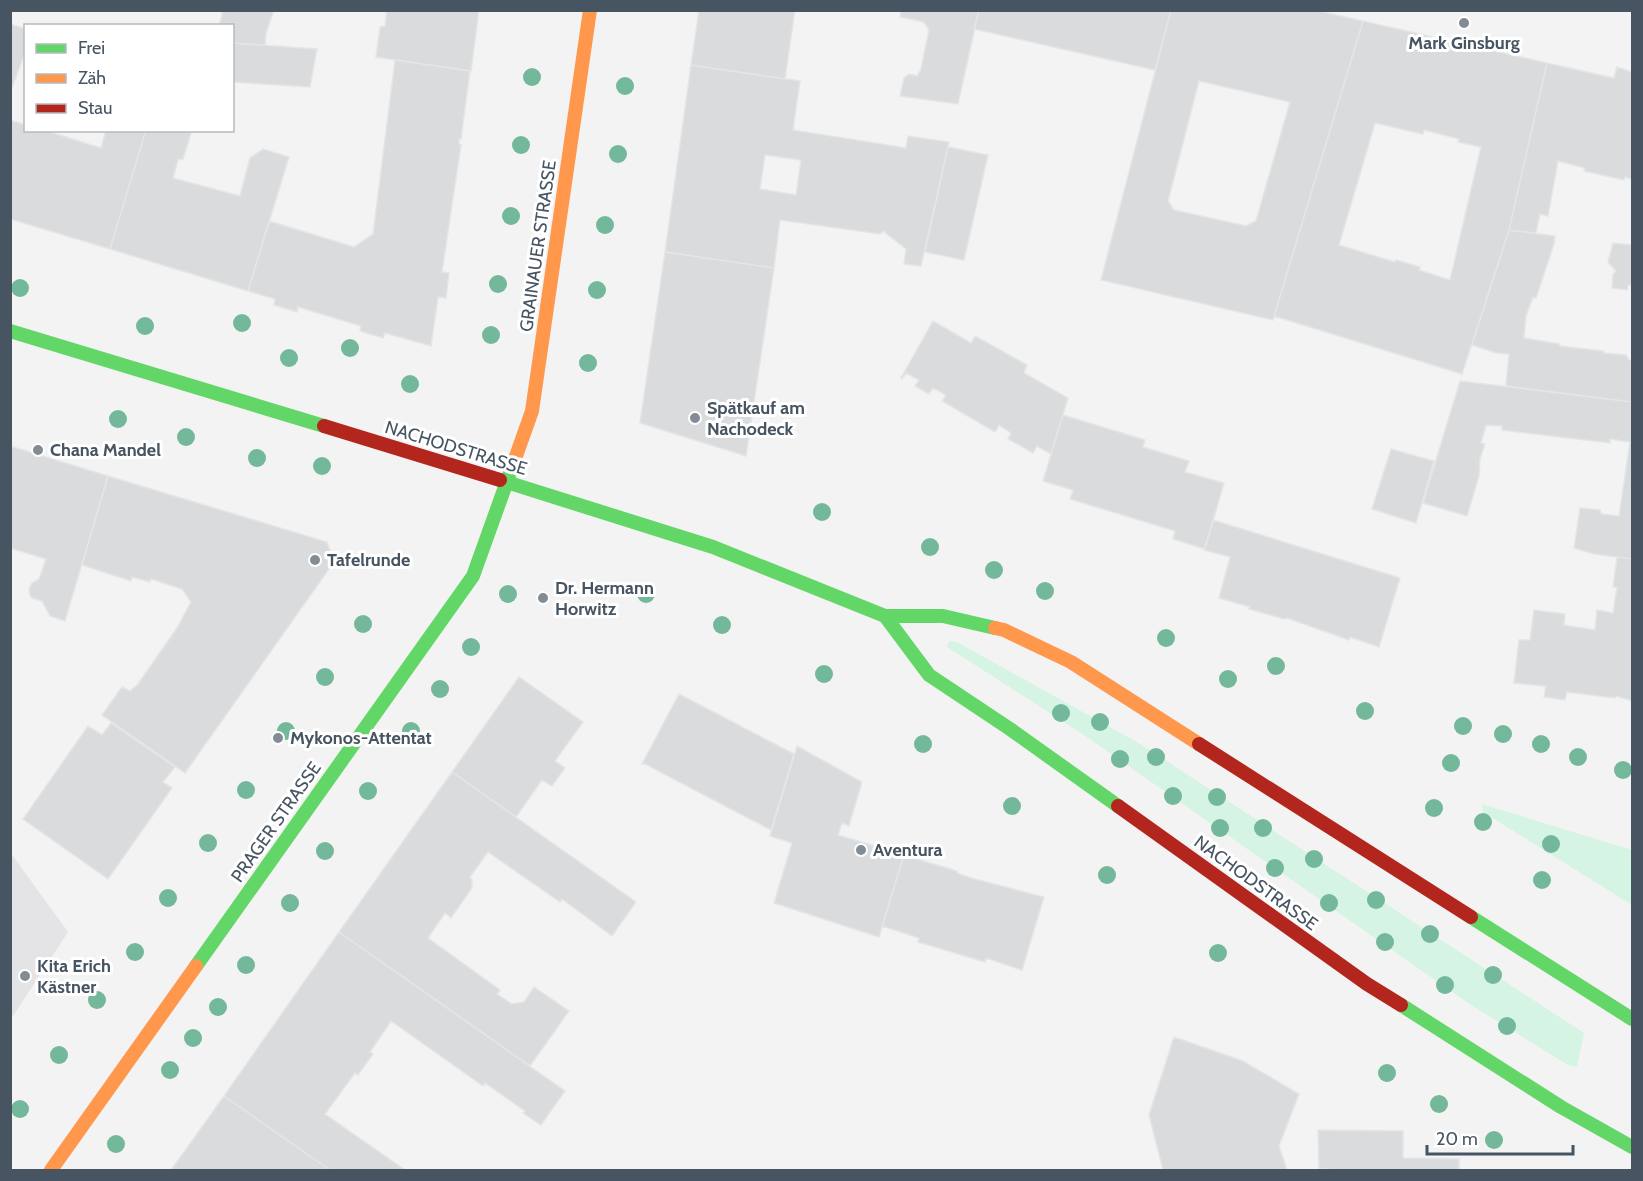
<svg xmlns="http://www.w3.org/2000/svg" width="1643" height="1181" font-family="Cabin,sans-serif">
  <rect width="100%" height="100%" fill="#f3f3f3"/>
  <!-- education -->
  <path fill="#e4e4e6" d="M10,852L68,932L11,1019H10Z"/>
  <!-- green -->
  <path fill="#d5f4e3" d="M949,641L957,642L1142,745L1584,1033L1577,1067L1568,1065L1471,1005L1081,733L947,647Z
    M1482,804L1632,850V905L1483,812Z"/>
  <!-- building -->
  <path fill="#dadbdd" stroke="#e4e5e6" stroke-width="1.5" fill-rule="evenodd" d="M223,10H274L266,33L265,45L232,43V26H219Z
    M387,10H479L471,71L376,57L380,27L385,26Z
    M699,10H795L785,79L691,65Z
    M894,10H979L958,104L900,96L904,78L909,74L917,76L921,69L929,30L924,22L900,17L901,12Z
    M979,10H1171L1155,70L974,29Z
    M1171,10H1315L1363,21L1273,320L1101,280ZM1199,81L1290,102L1256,221L1246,226L1174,210L1168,201Z
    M1363,21L1547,63L1509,230L1462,374L1274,316ZM1375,123L1423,134L1424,130L1459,139L1458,142L1481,147L1450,280L1419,270L1420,267L1396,260L1395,262L1339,245Z
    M10,24L26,29V50L10,93Z
    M232,43L317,49L310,87L232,82Z
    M395,60L470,71L461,139H459V144L461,145L442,272L449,273L446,298L438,297L431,346L385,333L383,338L360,331L361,326L298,307L297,312L274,305L275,299L248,291L269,221L354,247L373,234Z
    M1547,63L1614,78L1617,67L1632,72V179L1625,177L1624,180L1584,171L1585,168L1558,161L1548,216L1540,214L1536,233L1509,230Z
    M691,65L800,81L793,130L906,148L908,136L949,142L921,266L904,264L906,249L883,231L880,234L780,220L774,268L665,252ZM765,155L801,160L796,195L760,189Z
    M10,120L26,125V130H44L101,148L106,130H146L110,249L10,219Z
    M146,130H192L183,159L178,160L173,178L240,196L250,158L263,149L289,157L248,291L110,249Z
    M948,147L988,155L964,260L925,252Z
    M1509,230L1555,236L1554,244L1536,298L1533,297L1526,316L1524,338L1559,344L1560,346L1603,351L1604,353L1626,355L1629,360H1632V402L1506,386L1509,354L1496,353L1472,345Z
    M1613,243L1632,245V285H1628L1627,290L1612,288L1613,274L1616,271L1608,262Z
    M665,252L774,268L746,456L640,423Z
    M933,321L971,343L975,336L1027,365L1024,373L1068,398L1051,454L1037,446L1033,453L1008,439L1011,433L999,425L995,432L942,401L946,395L933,388L929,394L915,386L919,380L906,373L902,379L901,378Z
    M1460,381L1632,402V559L1594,554L1574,548L1580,508L1600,510L1601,514L1619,516L1630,442L1610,439V443L1502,430V426L1486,425L1481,443L1485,444L1480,459L1479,476L1467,516L1423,503Z
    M1063,415L1145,440L1143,447L1189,461L1185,472L1224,483L1205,549L1173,539L1175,531L1070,499L1073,490L1043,481Z
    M10,446L108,476L65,621L50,616L42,601L32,598L30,595L29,589L32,583L39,579L46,559L10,548Z
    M1391,449L1434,461L1416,523L1372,509Z
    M108,476L327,542L334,562L185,773L102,715L122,687L130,691L138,684L177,628L191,602L182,589L151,579L150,582L132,577L131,581L82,565Z
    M1213,520L1400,578L1379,647L1350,637L1349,640L1287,618L1284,619L1249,609L1250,607L1219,598L1230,557L1204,550Z
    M1617,557L1632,559V701L1616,696L1615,698L1567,692L1565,700L1544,697L1546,686L1514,683L1519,640H1530L1534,610L1565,614L1564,625L1595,630L1597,610L1613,613L1617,587H1613Z
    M519,677L583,722L555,761L565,768L552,786L542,780L516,817L452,772Z
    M679,694L794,754L771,830L645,764H642Z
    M111,723L175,767L163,782L172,788L108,879L23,819L88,726L102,735Z
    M797,746L862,782L849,826L842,823L838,835L904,855L879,937L774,903L792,843L770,836Z
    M452,772L636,902L612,936L562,899L560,902L488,852L470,877L472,880V888L451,918L445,913L428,938L500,990L497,994L512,1004L524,1002L534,987L569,1011L530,1066L339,932Z
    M904,855L957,871V873L971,878L1044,897L1022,970L986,958L985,962L918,942L919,938L882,926Z
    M339,932L565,1091L541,1125L523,1113L525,1111L485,1083L483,1086L391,1021L370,1052L373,1054L358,1075L355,1073L325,1114L405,1170H330L224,1096Z
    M1174,1037L1243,1061L1299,1094L1279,1146L1287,1170H1163L1149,1115Z
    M224,1096L301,1150L330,1170H171Z
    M1318,1130L1403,1131V1158L1459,1159V1170H1329V1169H1319Z"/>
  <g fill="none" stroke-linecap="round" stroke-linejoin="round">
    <!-- fast -->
    <path stroke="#63d668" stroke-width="14" d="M10,331L324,426
      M500,480L713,547L885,616H943L995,628
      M885,616L929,675L1010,729L1118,806
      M1471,917L1632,1019
      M196,966L473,576L515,459
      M1401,1005L1561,1107L1632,1147"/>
    <!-- slow -->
    <path stroke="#ff974d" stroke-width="14" d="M515,459L532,411L590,10
      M995,628L1004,630L1071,662L1199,744
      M51,1170L196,966"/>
    <!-- jam -->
    <path stroke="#b3261e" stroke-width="14" d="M324,426L500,480
      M1199,744L1471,917
      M1118,806L1367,984L1401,1005"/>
  </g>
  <!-- trees -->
  <g fill="#74b89b">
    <circle cx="532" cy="77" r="9"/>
    <circle cx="625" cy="86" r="9"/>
    <circle cx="521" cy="145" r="9"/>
    <circle cx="618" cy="154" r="9"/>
    <circle cx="511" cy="216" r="9"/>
    <circle cx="605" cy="225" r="9"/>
    <circle cx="498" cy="284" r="9"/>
    <circle cx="20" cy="288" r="9"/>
    <circle cx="597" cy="290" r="9"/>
    <circle cx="242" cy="323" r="9"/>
    <circle cx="145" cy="326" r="9"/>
    <circle cx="491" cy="335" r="9"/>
    <circle cx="350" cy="348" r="9"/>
    <circle cx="289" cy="358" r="9"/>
    <circle cx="588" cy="363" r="9"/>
    <circle cx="410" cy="384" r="9"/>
    <circle cx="118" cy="419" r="9"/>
    <circle cx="186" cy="437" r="9"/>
    <circle cx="257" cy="458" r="9"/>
    <circle cx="322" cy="466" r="9"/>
    <circle cx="822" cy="512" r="9"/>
    <circle cx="930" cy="547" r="9"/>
    <circle cx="994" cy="570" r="9"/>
    <circle cx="1045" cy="591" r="9"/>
    <circle cx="508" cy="594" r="9"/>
    <circle cx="646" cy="594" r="9"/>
    <circle cx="363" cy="624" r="9"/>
    <circle cx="722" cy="625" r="9"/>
    <circle cx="1166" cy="638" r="9"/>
    <circle cx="471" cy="647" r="9"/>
    <circle cx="1276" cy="666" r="9"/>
    <circle cx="824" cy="674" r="9"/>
    <circle cx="325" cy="677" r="9"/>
    <circle cx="1228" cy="679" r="9"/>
    <circle cx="440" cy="689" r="9"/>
    <circle cx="1365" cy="711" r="9"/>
    <circle cx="1061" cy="713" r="9"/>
    <circle cx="1100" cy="722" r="9"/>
    <circle cx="1463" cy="726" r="9"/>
    <circle cx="286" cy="731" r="9"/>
    <circle cx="411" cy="731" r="9"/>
    <circle cx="1503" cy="734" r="9"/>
    <circle cx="923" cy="744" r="9"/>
    <circle cx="1541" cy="744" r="9"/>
    <circle cx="1156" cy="757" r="9"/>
    <circle cx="1578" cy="757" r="9"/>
    <circle cx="1120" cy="759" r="9"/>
    <circle cx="1451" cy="763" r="9"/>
    <circle cx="1623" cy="770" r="9"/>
    <circle cx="246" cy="790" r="9"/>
    <circle cx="368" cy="791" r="9"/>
    <circle cx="1173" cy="796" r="9"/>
    <circle cx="1217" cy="797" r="9"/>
    <circle cx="1012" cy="806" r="9"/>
    <circle cx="1434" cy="808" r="9"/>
    <circle cx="1483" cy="822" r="9"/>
    <circle cx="1220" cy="828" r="9"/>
    <circle cx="1263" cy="828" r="9"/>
    <circle cx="208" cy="843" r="9"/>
    <circle cx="1551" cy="844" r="9"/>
    <circle cx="325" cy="851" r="9"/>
    <circle cx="1314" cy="859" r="9"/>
    <circle cx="1275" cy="868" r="9"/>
    <circle cx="1107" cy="875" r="9"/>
    <circle cx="1542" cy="880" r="9"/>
    <circle cx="168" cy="898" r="9"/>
    <circle cx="1376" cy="900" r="9"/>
    <circle cx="290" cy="903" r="9"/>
    <circle cx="1329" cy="903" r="9"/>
    <circle cx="1430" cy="934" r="9"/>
    <circle cx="1385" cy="942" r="9"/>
    <circle cx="135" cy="952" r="9"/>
    <circle cx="1218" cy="953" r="9"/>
    <circle cx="246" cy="965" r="9"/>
    <circle cx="1493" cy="975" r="9"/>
    <circle cx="1445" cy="985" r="9"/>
    <circle cx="97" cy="1000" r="9"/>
    <circle cx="218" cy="1007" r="9"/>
    <circle cx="1507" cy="1026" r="9"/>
    <circle cx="193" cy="1038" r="9"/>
    <circle cx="59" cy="1055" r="9"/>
    <circle cx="170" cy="1070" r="9"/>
    <circle cx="1387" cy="1073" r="9"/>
    <circle cx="1439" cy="1104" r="9"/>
    <circle cx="20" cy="1109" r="9"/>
    <circle cx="1494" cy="1140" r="9"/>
    <circle cx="116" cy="1144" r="9"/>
  </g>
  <!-- markers -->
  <g fill="#838c95" stroke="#fff" stroke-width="2">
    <circle cx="1464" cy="23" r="6"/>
    <circle cx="695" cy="418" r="6"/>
    <circle cx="38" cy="450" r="6"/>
    <circle cx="315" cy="560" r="6"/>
    <circle cx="543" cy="598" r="6"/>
    <circle cx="278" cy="738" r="6"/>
    <circle cx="861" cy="850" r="6"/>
    <circle cx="25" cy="976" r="6"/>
  </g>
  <g text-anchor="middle" stroke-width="6" stroke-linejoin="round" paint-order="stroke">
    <!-- poi labels -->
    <g font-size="18" font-weight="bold" fill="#475462" stroke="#fff" text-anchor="start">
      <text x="1464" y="49" text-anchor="middle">Mark Ginsburg</text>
      <text x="707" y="414">Spätkauf am<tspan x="707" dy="21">Nachodeck</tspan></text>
      <text x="50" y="456">Chana Mandel</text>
      <text x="327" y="566">Tafelrunde</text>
      <text x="555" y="594">Dr. Hermann<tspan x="555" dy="21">Horwitz</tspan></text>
      <text x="290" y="744">Mykonos-Attentat</text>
      <text x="873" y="856">Aventura</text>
      <text x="37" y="972">Kita Erich<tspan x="37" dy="21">Kästner</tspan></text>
    </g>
    <!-- street labels -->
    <g font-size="18" fill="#475462" stroke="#fff">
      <text transform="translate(538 246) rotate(-82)" y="6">GRAINAUER STRASSE</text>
      <text transform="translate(456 448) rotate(17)" y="6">NACHODSTRASSE</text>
      <text transform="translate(276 822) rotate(-55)" y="6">PRAGER STRASSE</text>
      <text transform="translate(1256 883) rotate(36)" y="6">NACHODSTRASSE</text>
    </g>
  </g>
  <!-- border -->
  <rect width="1643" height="1181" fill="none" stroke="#475462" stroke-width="24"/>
  <!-- legend -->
  <rect x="24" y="24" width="210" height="108" fill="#ffffff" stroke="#b5bbc0" stroke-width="1.5"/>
  <rect x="36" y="44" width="30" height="9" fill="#63d668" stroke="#b5bbc0" stroke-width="1.5"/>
  <text x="78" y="54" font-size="18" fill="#475462">Frei</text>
  <rect x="36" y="74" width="30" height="9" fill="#ff974d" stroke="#b5bbc0" stroke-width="1.5"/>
  <text x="78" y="84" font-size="18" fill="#475462">Zäh</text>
  <rect x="36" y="104" width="30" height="9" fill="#b3261e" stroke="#b5bbc0" stroke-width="1.5"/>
  <text x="78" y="114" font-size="18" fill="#475462">Stau</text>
  <!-- scale -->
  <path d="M1427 1145v9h146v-9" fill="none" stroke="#475462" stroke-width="3"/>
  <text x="1436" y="1145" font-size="18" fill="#475462" stroke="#ffffff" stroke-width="4.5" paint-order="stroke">20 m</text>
</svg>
